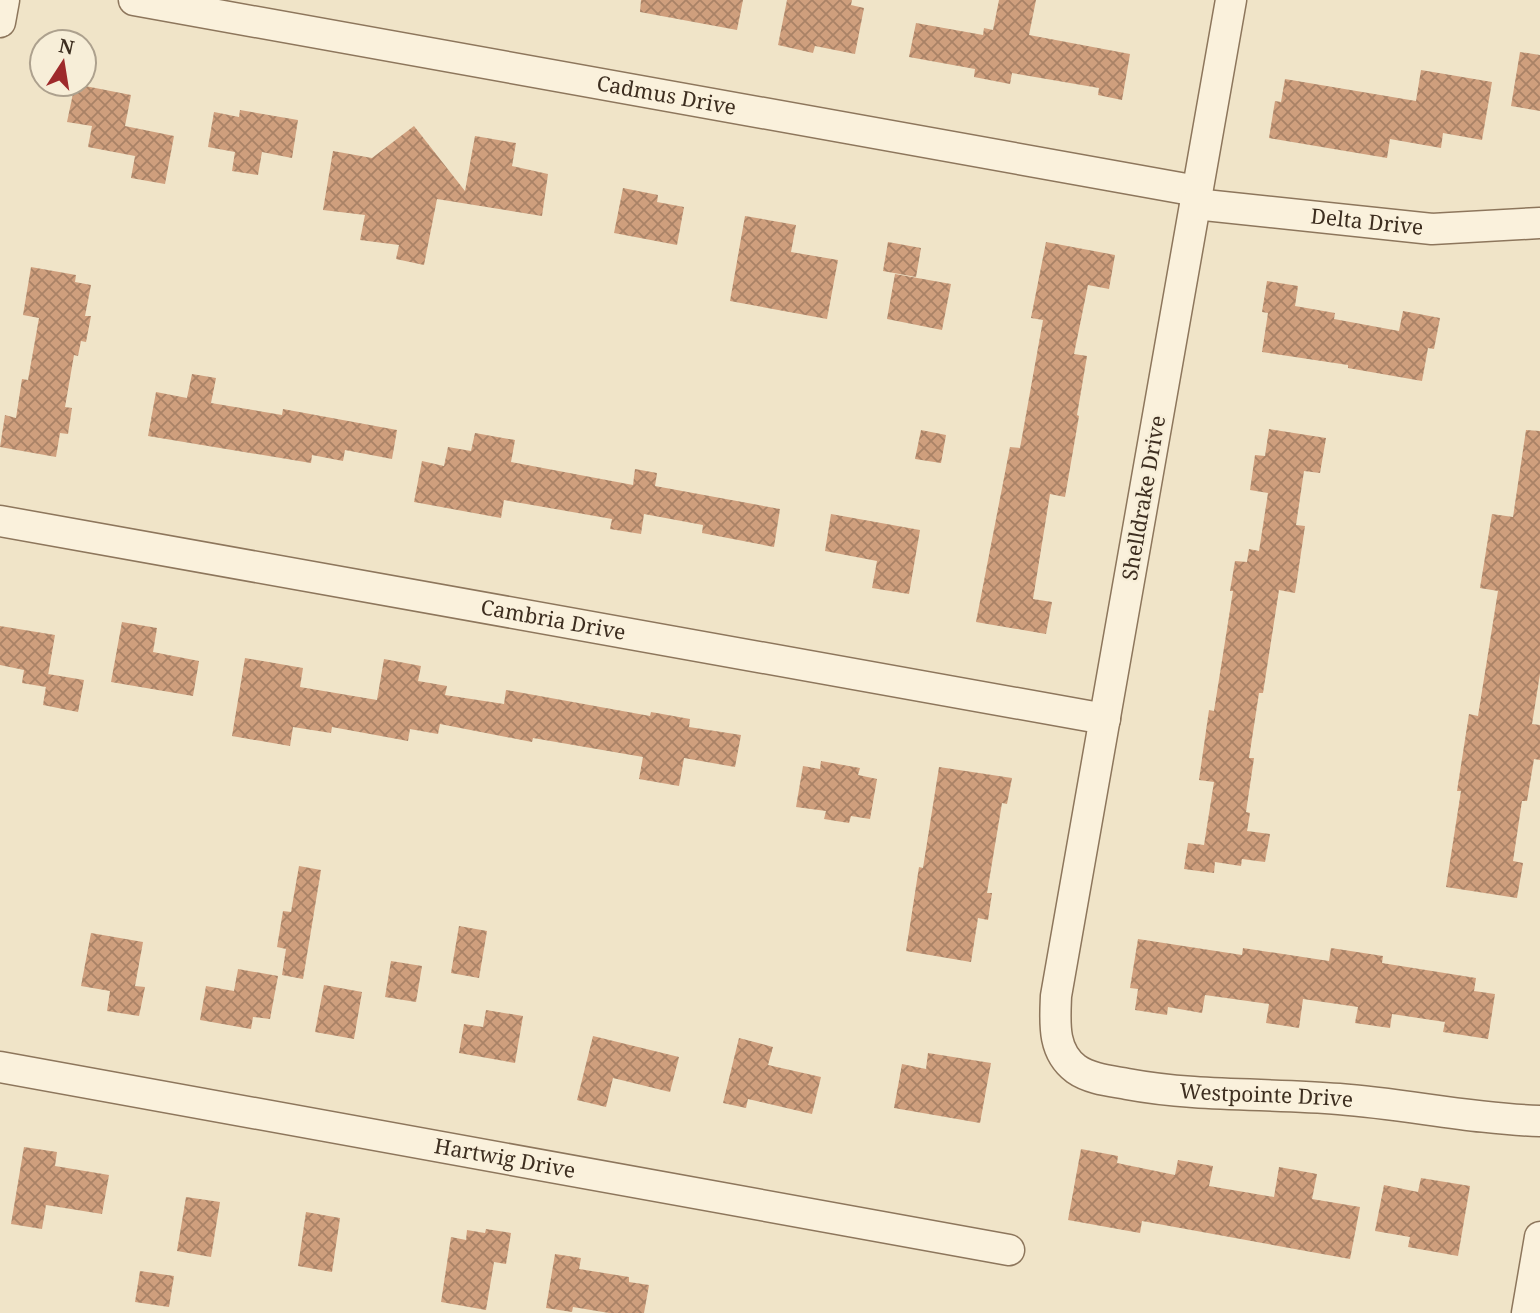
<svg xmlns="http://www.w3.org/2000/svg" width="1540" height="1313" font-family="'Noto Serif',serif">
  <defs>
    <pattern id="building-cross-hatch" width="8" height="8" patternUnits="userSpaceOnUse" patternTransform="scale(1.75)"><rect width="8" height="8" fill="#cf9f7d"/><path d="M0 0l8 8M0 8l8-8" fill="none" stroke="#a98266"/></pattern>
  </defs>
  <rect width="100%" height="100%" fill="#f0e4c8"/>
  <!-- building -->
  <path fill="url(#building-cross-hatch)" d="M641,0H743L737,30L640,12Z
    M787,0H852L851,5L864,8L855,54L815,46L813,53L778,45Z
    M999,0H1036L1029,35L1130,54L1122,100L1098,95L1099,88L1012,73L1010,84L974,77L975,69L909,57L916,23L983,35L984,28L993,30Z
    M1520,52L1540,55V111L1511,106Z
    M1421,70L1492,82L1482,140L1443,133L1441,148L1390,139L1387,158L1269,138L1275,101L1281,102L1285,79L1416,101Z
    M75,84L131,95L125,126L174,136L165,184L131,178L135,156L88,147L92,126L67,122Z
    M240,110L298,120L292,158L262,152L258,175L232,171L235,152L208,147L214,112L239,117Z
    M414,126L465,191L475,136L516,143L512,166L548,174L542,216L437,199L424,265L396,259L399,245L360,240L365,215L323,210L333,151L372,158Z
    M623,188L658,195L657,202L684,207L677,245L614,233Z
    M745,216L796,225L791,252L838,260L827,319L730,301Z
    M888,242L921,248L916,277L883,271Z
    M1046,242L1115,255L1109,289L1088,285L1074,354L1087,356L1077,415L1079,416L1065,497L1050,494L1033,599L1052,602L1046,634L976,622L1010,447L1020,448L1043,320L1031,318Z
    M31,267L76,275L75,282L91,285L85,316H91L86,342L81,341L78,356L74,355L65,407L72,408L68,434L60,433L56,457L0,447L5,415L16,418L22,379L28,380L39,318L23,315Z
    M895,274L951,284L942,330L887,319Z
    M1267,281L1298,286L1295,306L1335,313L1334,319L1399,331L1403,311L1440,318L1434,349L1428,348L1422,381L1348,368V365L1262,352L1268,313L1262,312Z
    M192,374L216,378L211,403L282,415L283,409L397,430L392,459L345,450L343,461L312,455L311,463L148,436L156,392L187,398Z
    M1269,429L1326,438L1320,473L1304,471L1296,525L1305,526L1295,593L1279,590L1263,693H1259L1249,758H1254L1246,812L1250,813L1247,831L1270,834L1265,862L1242,859L1241,866L1215,862L1214,873L1184,869L1188,843L1204,845L1214,782L1199,780L1209,710L1214,711L1233,591H1230L1235,561L1247,562L1249,549L1259,551L1268,493L1250,490L1255,455L1265,456Z
    M921,430L946,435L941,463L915,459Z
    M1526,430L1540,431V674L1532,724L1540,725V760L1534,759L1527,801H1522L1513,861L1523,863L1517,898L1446,887L1461,791H1457L1469,714L1478,716L1498,591L1480,588L1492,514L1513,517Z
    M475,433L515,440L511,462L633,485L635,469L657,473L655,486L780,509L774,547L702,533L703,525L644,514L641,534L610,529L612,519L504,500L501,518L414,502L422,461L444,466L448,447L471,451Z
    M831,514L920,530L909,594L872,588L877,561L825,551Z
    M122,622L157,628L153,652L199,661L193,696L111,682Z
    M0,626L55,635L46,687L22,683L24,670L0,665Z
    M245,658L303,668L300,687L377,700L384,659L421,666L418,681L447,686L445,695L504,704L506,690L650,716L651,712L690,719L689,727L741,735L735,767L684,758L679,786L639,779L643,757L533,738L532,742L440,724L438,734L410,729L408,741L332,727L331,733L293,727L290,746L232,736Z
    M48,674L84,680L78,712L43,705Z
    M821,761L860,768L858,775L877,779L870,819L851,816L849,823L824,819L826,811L796,807L803,766L820,769Z
    M939,767L1012,778L1007,804L1002,803L987,893H992L988,920L978,918L971,962L906,951L919,867L923,868Z
    M299,866L321,870L303,979L282,975L286,949L277,947L283,911L291,912Z
    M459,926L487,931L479,978L451,973Z
    M91,933L143,942L135,986L145,987L139,1016L107,1011L110,991L81,986Z
    M1138,939L1242,955L1243,948L1329,961L1331,948L1383,956L1382,963L1476,978L1474,991L1495,994L1488,1039L1443,1032L1445,1022L1392,1014L1390,1028L1355,1023L1358,1007L1303,999L1299,1028L1266,1023L1269,1004L1205,995L1202,1013L1168,1007L1167,1015L1135,1010L1138,989L1130,988Z
    M391,961L422,966L416,1002L385,997Z
    M238,969L278,976L270,1019L253,1017L251,1029L200,1020L206,986L234,991Z
    M324,985L362,992L354,1039L315,1032Z
    M486,1010L523,1016L515,1063L459,1053L464,1024L483,1027Z
    M593,1036L679,1057L670,1092L613,1078L606,1107L577,1100Z
    M739,1038L773,1047L768,1065L821,1077L812,1114L748,1099L746,1108L723,1103Z
    M928,1053L991,1063L980,1123L894,1108L902,1064L926,1069Z
    M24,1147L57,1152L55,1166L109,1175L102,1214L46,1205L42,1229L11,1224Z
    M1081,1149L1118,1156L1117,1163L1175,1175L1178,1160L1213,1166L1209,1186L1274,1197L1279,1167L1317,1174L1312,1199L1360,1207L1350,1259L1142,1221L1140,1233L1068,1220Z
    M1421,1178L1470,1186L1458,1256L1408,1247L1410,1237L1375,1231L1384,1185L1418,1192Z
    M186,1197L220,1202L211,1257L177,1251Z
    M306,1212L340,1218L332,1272L298,1266Z
    M486,1229L511,1233L506,1264L494,1262L486,1310L441,1302L451,1237L466,1240L467,1230L485,1233Z
    M555,1254L581,1258L579,1269L629,1277V1282L649,1285L644,1313H609L573,1307L572,1312L546,1308Z
    M140,1271L174,1276L169,1307L135,1302Z"/>
  <g fill="none" stroke-linecap="round" stroke-linejoin="round">
    <!-- minor casing -->
    <g stroke="#8d765c" stroke-width="33">
      <g id="minor">
        <path id="s1" d="M134,0L1197,191"/>
        <path id="s2" d="M1231,0L1056,996C1055,1022 1052,1051 1076,1069C1090,1079 1111,1081 1127,1084C1197,1097 1268,1093 1339,1099C1406,1104 1473,1119 1540,1121"/>
        <path d="M0,22L4,0"/>
        <path id="s3" d="M1195,204L1432,229L1540,223"/>
        <path id="s4" d="M0,521L1105,719"/>
        <path id="s5" d="M0,1067L1009,1250"/>
        <path d="M1527,1313L1540,1237"/>
      </g>
    </g>
    <!-- minor -->
    <use href="#minor" stroke="#faf1dc" stroke-width="30"/>
  </g>
  <g text-anchor="middle" stroke-width="5" stroke-linejoin="round" paint-order="stroke">
    <!-- street labels -->
    <g font-size="21" fill="#3d2e20" stroke="#f7eed8">
      <text dy="7" stroke="none"><textPath href="#s1" startOffset="541">Cadmus Drive</textPath></text>
      <text dy="7" stroke="none"><textPath href="#s3" startOffset="173">Delta Drive</textPath></text>
      <text transform="translate(1144 498) rotate(-80)" y="7">Shelldrake Drive</text>
      <text dy="7" stroke="none"><textPath href="#s4" startOffset="562">Cambria Drive</textPath></text>
      <text dy="7" stroke="none"><textPath href="#s2" startOffset="1284">Westpointe Drive</textPath></text>
      <text dy="7" stroke="none"><textPath href="#s5" startOffset="513">Hartwig Drive</textPath></text>
    </g>
  </g>
  <!-- north arrow -->
  <g transform="translate(63 63) rotate(12)"><circle r="33" fill="#f7eed8" stroke="#ada18e" stroke-width="2"/>
  <path d="M0-5L12 26L0 18L-12 26Z" fill="#9e2a2b"/>
  <text y="-10" font-size="19" font-weight="bold" text-anchor="middle" fill="#3d2e20">N</text>
  </g>
</svg>
